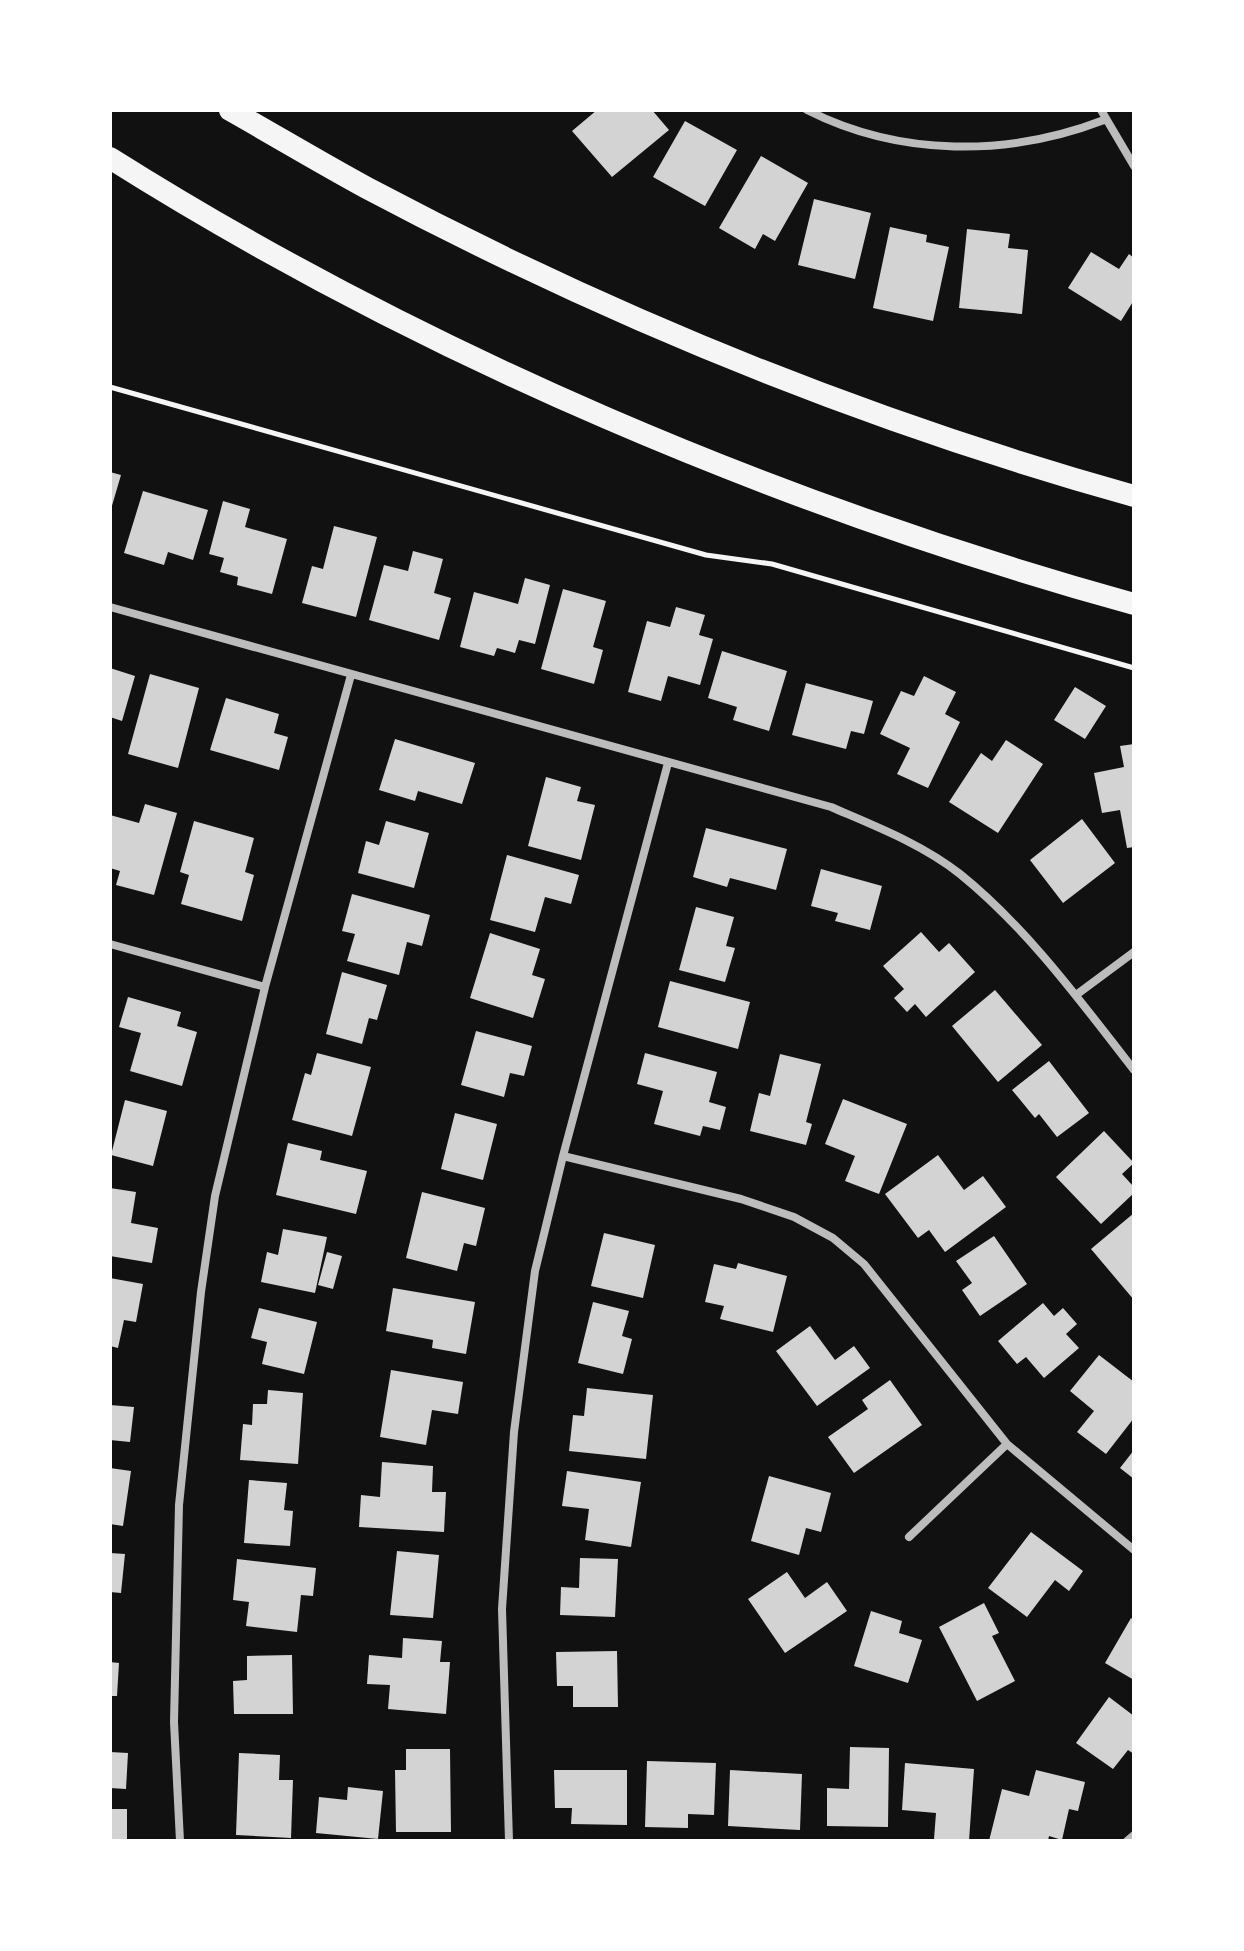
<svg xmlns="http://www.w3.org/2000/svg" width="1244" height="1951" font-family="Rubik,sans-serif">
  <rect width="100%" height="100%" fill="#111"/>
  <!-- building -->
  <path fill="#d3d3d3" d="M597,110H652L669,130L612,177L572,131Z
    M685,121L737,150L705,206L653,177Z
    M761,156L808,183L775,241L763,234L755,249L719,228Z
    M814,199L871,213L855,279L798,265Z
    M890,227L927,235L926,242L949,247L933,321L873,308Z
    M967,229L1010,234L1008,248L1028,250L1022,314L959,308Z
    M1091,252L1119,269L1129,254L1134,258V300L1121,321L1068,288Z
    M110,472L121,475L111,509H110Z
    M143,491L208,510L193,560L168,552L164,565L124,553Z
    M223,501L250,509L245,527L287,539L272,594L237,585L238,577L220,572L224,558L209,554Z
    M334,526L377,537L356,617L302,603L312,566L323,569Z
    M413,551L443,559L434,593L451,598L439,640L369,620L384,565L408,571Z
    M525,578L550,585L535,644L519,640L515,653L497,648L494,656L460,647L474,592L518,604Z
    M563,589L606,601L593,647L603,650L594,684L541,669Z
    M676,607L705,615L699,635L713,639L700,685L668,676L661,701L628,692L647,621L670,627Z
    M722,651L787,671L769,731L733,720L737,707L708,698Z
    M110,668L135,676L122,721L110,717Z
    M150,674L199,688L178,768L128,754Z
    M924,676L956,692L945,714L960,722L928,788L897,774L910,748L880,734L901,691L914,696Z
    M806,683L873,701L864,734L851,731L846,749L792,735Z
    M1075,687L1106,706L1085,739L1054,720Z
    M226,698L279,714L274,733L288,737L279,770L210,750Z
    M395,739L475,763L462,804L418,791L415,801L379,790Z
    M1006,740L1043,764L998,833L949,802L981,753L992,761Z
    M1134,744V847L1127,848L1120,810L1102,813L1094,773L1124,767L1120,746Z
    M546,777L581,787L577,801L595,805L581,860L528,846Z
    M145,804L177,813L154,895L116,885L120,871L110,868V815L139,823Z
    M1082,819L1115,863L1063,903L1030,860Z
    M194,821L254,838L245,872L254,875L242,921L181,904L189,875L180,872Z
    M386,821L429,833L414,888L358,873L366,841L379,845Z
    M706,828L787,849L776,890L730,878L727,887L693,877Z
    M507,855L579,875L571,904L545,897L535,932L490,920Z
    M821,869L882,886L870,930L835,921L838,913L811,906Z
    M352,894L430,915L422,946L407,942L399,975L347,961L355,934L342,931Z
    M696,907L734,917L726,946L735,948L725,982L679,970Z
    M921,932L939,952L949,943L975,972L926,1017L915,1004L907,1012L894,998L904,989L883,966Z
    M490,933L540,949L532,975L545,979L533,1018L470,998Z
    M342,972L387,985L377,1020L369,1018L362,1044L326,1034Z
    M670,981L750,1002L738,1049L658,1027Z
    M995,990L1042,1045L998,1082L952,1026Z
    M128,997L181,1012L177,1026L197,1032L182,1086L130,1071L141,1033L119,1027Z
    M476,1031L532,1046L524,1076L510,1073L504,1097L461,1085Z
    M317,1053L371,1067L352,1136L292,1120L305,1073L311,1075Z
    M645,1053L717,1072L709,1102L726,1107L720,1130L703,1126L700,1136L654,1124L663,1091L637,1084Z
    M780,1054L821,1064L806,1122L812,1124L806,1145L750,1131L759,1093L770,1096Z
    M1049,1061L1089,1113L1057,1137L1039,1114L1035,1118L1012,1090Z
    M843,1099L907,1124L879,1194L845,1181L855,1156L825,1144Z
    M125,1100L167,1111L153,1166L111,1155Z
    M455,1113L497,1124L483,1180L441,1169Z
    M1104,1131L1134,1163L1122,1174L1134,1187V1193L1101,1224L1056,1177Z
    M288,1143L322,1151L320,1160L367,1171L356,1214L276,1195Z
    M938,1155L964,1190L983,1176L1006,1207L945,1252L929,1230L918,1238L885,1194Z
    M110,1188L136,1192L131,1223L158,1228L152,1263L110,1256Z
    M422,1192L485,1208L476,1246L464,1243L457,1271L406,1258Z
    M1134,1213V1300L1091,1249Z
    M283,1229L327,1237L315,1293L261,1282L267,1252L278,1255Z
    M604,1233L655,1245L643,1298L591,1286Z
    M994,1236L1027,1284L980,1316L962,1290L972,1283L956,1261Z
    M327,1252L342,1256L333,1289L318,1285Z
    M738,1263L787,1276L773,1332L720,1319L724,1306L705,1302L714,1264L736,1269Z
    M110,1278L143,1284L136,1322L124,1320L118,1348L110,1346Z
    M393,1288L475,1302L466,1354L432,1348L433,1340L386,1331Z
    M593,1302L629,1311L622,1336L632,1339L623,1374L578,1363Z
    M1043,1303L1054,1316L1063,1308L1077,1324L1066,1334L1079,1348L1044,1378L1026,1357L1017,1364L998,1341Z
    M259,1308L317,1322L304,1374L262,1364L267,1342L251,1338Z
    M810,1326L835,1360L854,1346L870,1368L817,1406L776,1351Z
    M1099,1355L1134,1382V1418L1106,1454L1077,1432L1094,1411L1070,1391Z
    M391,1370L463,1382L458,1414L432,1410L426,1445L380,1437Z
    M890,1380L922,1425L854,1473L828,1437L868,1409L862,1400Z
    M587,1388L653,1395L646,1459L569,1451L573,1415L584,1416Z
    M268,1390L303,1393L298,1464L240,1460L243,1424L252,1425L253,1404H267Z
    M110,1405L134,1407L130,1442L110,1440Z
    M1134,1450V1479L1120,1468Z
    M382,1462L433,1466L432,1492H446L444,1532L359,1527L361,1495L380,1497Z
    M110,1468L131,1471L123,1526L110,1524Z
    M567,1471L641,1482L631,1547L585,1540L589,1509L562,1506Z
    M769,1476L831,1493L821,1532L806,1528L799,1555L751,1541Z
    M249,1480L287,1483L284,1510L293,1511L290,1546L244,1543Z
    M1031,1532L1083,1571L1069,1591L1055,1580L1027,1617L988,1588Z
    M397,1551L439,1555L433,1618L390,1615Z
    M110,1553L125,1554L121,1593L110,1592Z
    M580,1558L618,1559L615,1617L560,1615L561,1587L579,1588Z
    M237,1559L316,1568L313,1596L301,1595L297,1632L246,1626L249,1602L233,1600Z
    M787,1572L805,1598L827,1582L847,1611L785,1653L748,1599Z
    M984,1603L999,1633L992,1636L1015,1681L977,1701L939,1627Z
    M871,1611L902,1621L899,1633L922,1640L908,1683L854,1666Z
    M1131,1618L1134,1620V1680L1105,1663Z
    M403,1638L442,1641L440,1662H450L446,1714L388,1709L390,1685L367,1684L369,1655L402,1658Z
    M617,1651L618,1707H573V1686H557L556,1652Z
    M292,1655L293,1714H234L233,1681L247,1680V1656Z
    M110,1662L119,1663L117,1696H110Z
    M1109,1697L1134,1716V1754L1128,1750L1113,1769L1076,1743Z
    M850,1747L889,1748L888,1827L827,1826V1788L849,1789Z
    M406,1749H450L451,1832H396L395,1770H406Z
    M110,1752L128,1753L126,1789L110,1788Z
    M239,1753L280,1755L279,1780H293L291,1838L236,1835Z
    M647,1761L716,1763L714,1815L688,1814V1828L645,1827Z
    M905,1763L974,1769L969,1841L934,1839L936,1813L902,1810Z
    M554,1770H627V1825L571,1824L572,1808H555Z
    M730,1770L802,1774L800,1830L728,1826Z
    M1036,1770L1085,1782L1078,1811L1069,1809L1062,1840L1049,1836L1048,1841H989L1002,1789L1029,1796Z
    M348,1787L383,1791L378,1839L316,1833L319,1797L347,1800Z
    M110,1809H127V1841H110Z"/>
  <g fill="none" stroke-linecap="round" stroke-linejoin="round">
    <!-- path -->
    <path stroke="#f5f5f5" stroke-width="5" d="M110,387L706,555L772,564L1134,668"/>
    <!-- minor -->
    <path stroke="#bcbcbc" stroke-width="8" d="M807,110C900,157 1008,157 1104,120
      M1101,110L1134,166
      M110,607L831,807C875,826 922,844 960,874C1028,929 1081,1002 1134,1070
      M110,944L265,987
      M1076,995L1134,952
      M563,1156L741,1199L794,1217L833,1238L864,1264L1007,1444L1134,1550
      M909,1537L1007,1444
      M180,1841L174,1722L179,1505L201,1292L215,1196L265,987L351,675
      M509,1841L502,1609L514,1432L535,1271L563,1156L668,763
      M1127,1841L1134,1835"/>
    <!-- trunk -->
    <path stroke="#f5f5f5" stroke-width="22" d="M230,110C276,136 321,163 367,188C610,317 869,422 1134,496
      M110,158C421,354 780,506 1134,604"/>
  </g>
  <!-- border -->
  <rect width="1244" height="1951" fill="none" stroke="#ffffff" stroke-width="224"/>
</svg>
